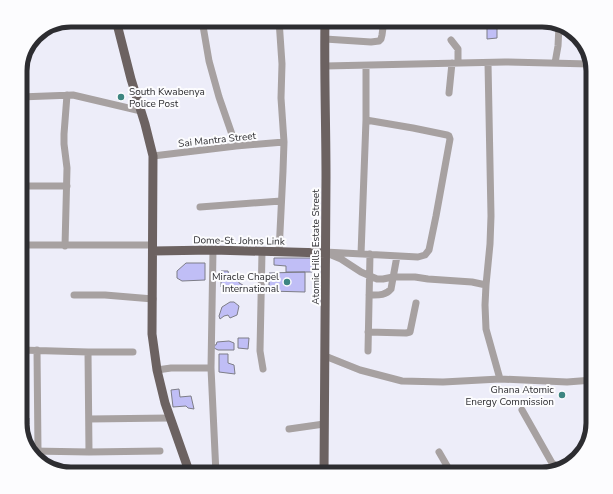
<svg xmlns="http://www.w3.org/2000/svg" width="613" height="494" font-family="'Nunito Sans',sans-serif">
  <rect width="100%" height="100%" fill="#ededf9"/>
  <!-- building -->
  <path fill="#c0bef6" stroke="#7d7d87" d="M487,20H497V38L487,39Z
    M274,258H311L315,262L312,272H286V266L274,265Z
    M186,263H205V280L182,281L177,278V271Z
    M221,271H228L229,276L237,275H242L243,281H239V283L243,285L242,291H238V288L221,287Z
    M305,272V292L269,291V273Z
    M230,302H234L239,306L237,315L230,318L228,315L224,316L220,319L219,316L222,307Z
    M238,338H249L248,349L238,348Z
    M229,341L234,343V350H218L214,348V345H216L217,342Z
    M219,354H228V363L234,365L235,374L219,372Z
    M179,389L180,397L191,396L194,409L188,408L186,406L173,407L171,390Z
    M20,394H27V398H28V405H20Z
    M20,412H28V416L20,417Z
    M20,417L29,418V424H27V428H21L20,426Z"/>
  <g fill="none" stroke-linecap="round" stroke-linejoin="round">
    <!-- minor -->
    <path stroke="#a7a1a1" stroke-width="7" d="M202,20L209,61L219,97L236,146
      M61,24L117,22
      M325,39L371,42L379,41L381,39L382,35L384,20
      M451,40L458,49V63
      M488,63L491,216L490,244L486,285L485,305L486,329L500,379
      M555,63L558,46L559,26
      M325,66L505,62L590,64
      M449,93L452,63
      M20,97L73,95L141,111
      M153,156L236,146L284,142
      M20,186H67
      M200,207L281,201
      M20,245H152
      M65,246L67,168L64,144V134L67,95
      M213,250L211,368L216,474
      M262,252L260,351L263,369
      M279,252L283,171L284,142L281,98L282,64L279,20
      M325,252L418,257L425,255L429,250L436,216L450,139L449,136L447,135L413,128L366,120
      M329,254L341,259L361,272L377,279H383L393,277H415L428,279L472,282L486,285
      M361,254L366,120V66
      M74,295H105L153,299
      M369,295C378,295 385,296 391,289L397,256
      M368,332L406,333L410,332L416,303
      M20,350L88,352H133
      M37,350L38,451
      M368,351L370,254
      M88,352L89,452
      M325,356L360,370L402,381L443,382L500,379L567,382L593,380
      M157,370L171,368H211
      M522,410L552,463L558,467
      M89,419L170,418
      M289,429L324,424
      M32,451L89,452L160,451
      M439,452L450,471L451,474"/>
    <!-- major -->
    <path stroke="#6c6261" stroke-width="9" d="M116,20L131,79L145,124L153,156L152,334L157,370L165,403L190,474
      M153,251L213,250L325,253
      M324,474C325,375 326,276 326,177C326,125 324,72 325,20"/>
  </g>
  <!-- markers -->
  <g fill="#3d8581" stroke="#fcfcfe" stroke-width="1.5">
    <circle cx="121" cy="97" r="4"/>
    <circle cx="287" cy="282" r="4"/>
    <circle cx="562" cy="395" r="4"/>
  </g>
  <g text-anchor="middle" stroke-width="4" stroke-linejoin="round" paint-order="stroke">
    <!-- poi labels -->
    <g font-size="10" fill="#2d2d31" stroke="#fcfcfe" text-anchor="end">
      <text x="129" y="95" text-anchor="start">South Kwabenya<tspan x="129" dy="12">Police Post</tspan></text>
      <text x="279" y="280">Miracle Chapel<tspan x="279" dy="12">International</tspan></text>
      <text x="554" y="393">Ghana Atomic<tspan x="554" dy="12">Energy Commission</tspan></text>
    </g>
    <!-- street labels -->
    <g font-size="10" fill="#2d2d31" stroke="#fcfcfe">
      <text transform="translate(217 139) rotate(-6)" y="4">Sai Mantra Street</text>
      <text transform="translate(239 240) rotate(1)" y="4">Dome-St. Johns Link</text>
      <text transform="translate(315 247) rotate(-90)" y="4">Atomic Hills Estate Street</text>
    </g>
  </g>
  <!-- crop -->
  <path d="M0 0H613V494H0ZM71 27H542A44 44 0 0 1 586 71V423A44 44 0 0 1 542 467H71A44 44 0 0 1 27 423V71A44 44 0 0 1 71 27Z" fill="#fcfcfe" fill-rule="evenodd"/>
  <path fill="none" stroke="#2d2d31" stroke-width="5" d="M71 27H542A44 44 0 0 1 586 71V423A44 44 0 0 1 542 467H71A44 44 0 0 1 27 423V71A44 44 0 0 1 71 27Z"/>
</svg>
